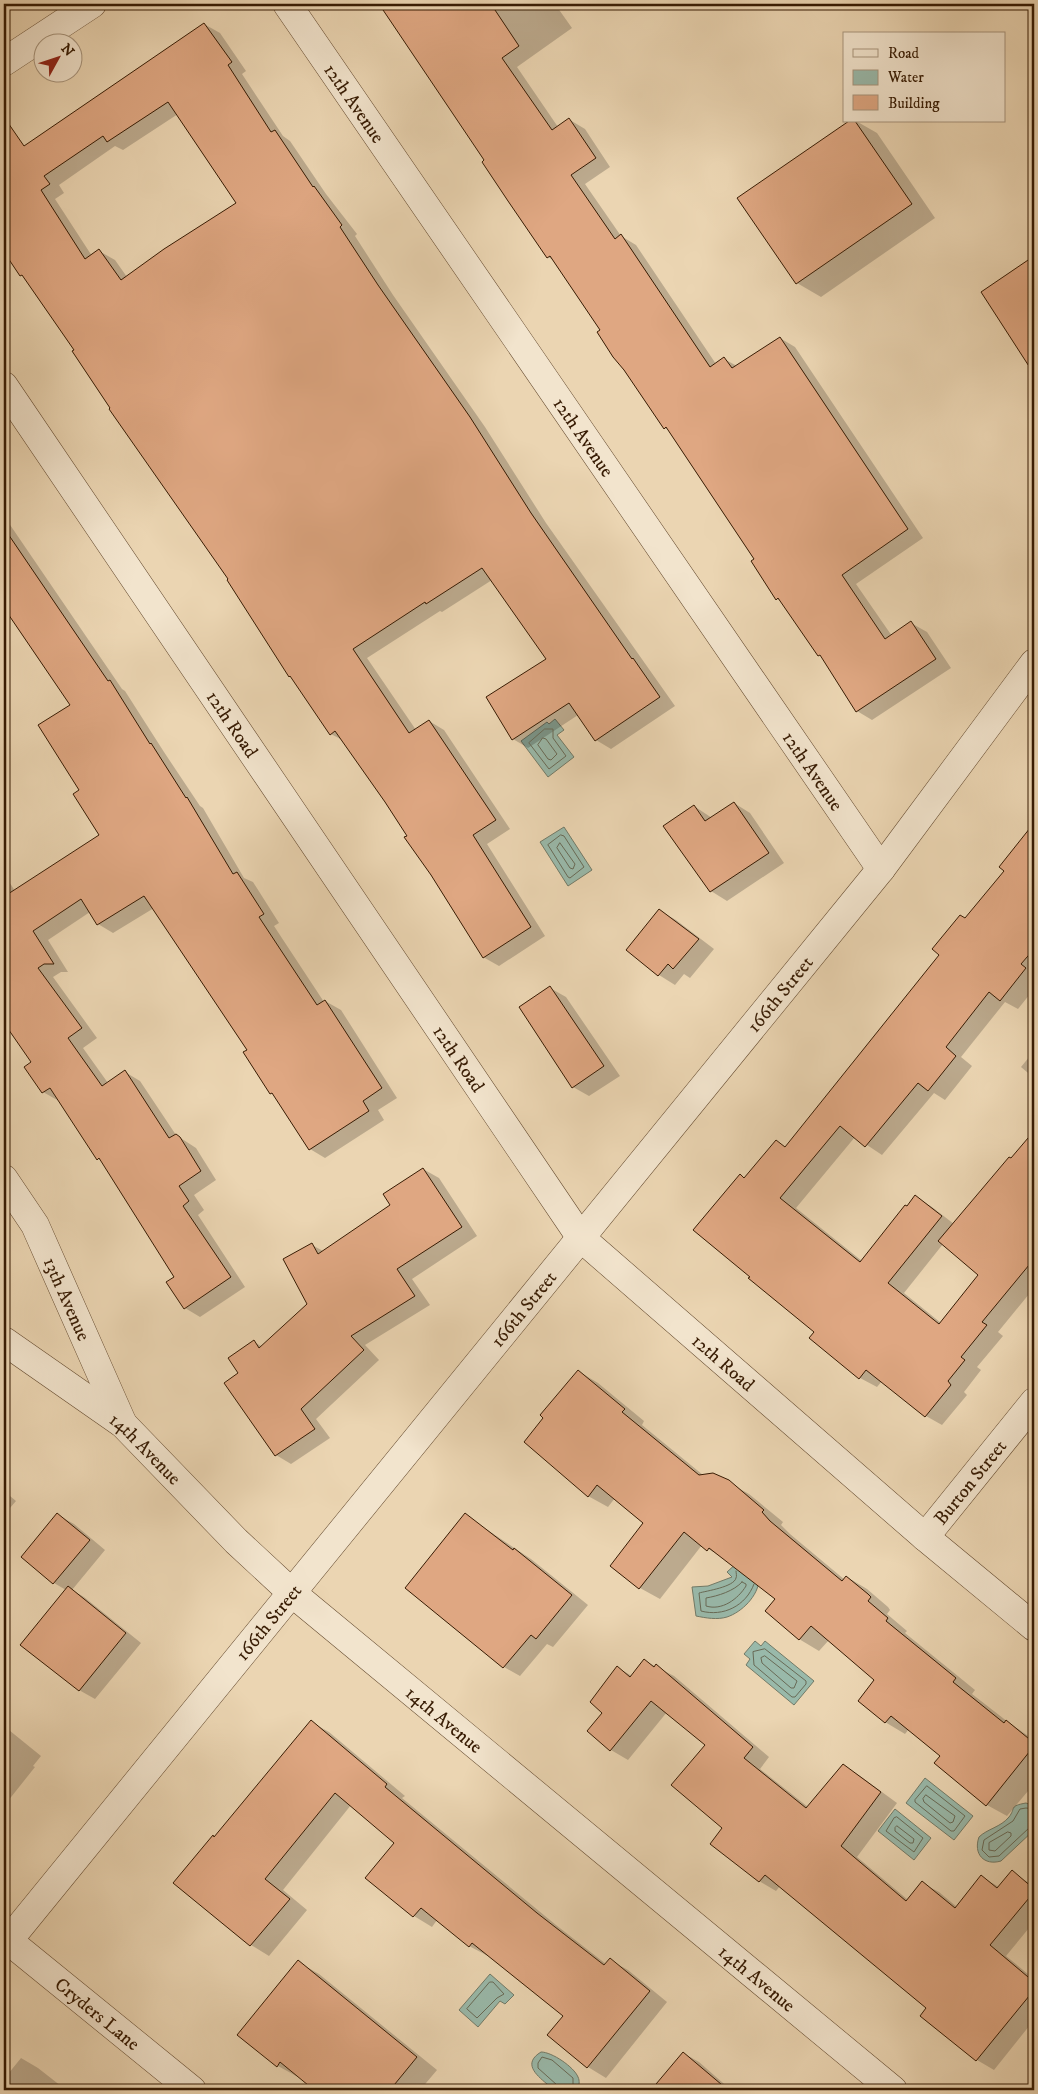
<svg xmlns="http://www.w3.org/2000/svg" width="1038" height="2094" font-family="'IM FELL DW Pica',serif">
  <rect width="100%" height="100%" fill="#ebd5b2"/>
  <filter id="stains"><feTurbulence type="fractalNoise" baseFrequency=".004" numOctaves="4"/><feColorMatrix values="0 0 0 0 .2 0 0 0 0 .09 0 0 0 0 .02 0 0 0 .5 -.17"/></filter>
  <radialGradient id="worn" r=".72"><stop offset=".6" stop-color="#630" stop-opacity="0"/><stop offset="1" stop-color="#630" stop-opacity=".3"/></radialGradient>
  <!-- water -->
  <path fill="#99b9aa" stroke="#727a67" d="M555,719L564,730L557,735L574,757L548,777L521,741L547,722L549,724Z
    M564,827L592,870L568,886L540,842Z
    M738,1562L759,1580C758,1596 742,1612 727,1617C717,1620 706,1618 696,1616L692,1587L708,1586L732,1577L727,1572Z
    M755,1641L761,1646L765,1641L814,1681L794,1705L746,1665L750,1659L744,1654Z
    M925,1778L973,1816L954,1840L906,1803Z
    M1026,1803L1034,1806V1830L1001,1861C984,1866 973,1854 979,1837C987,1829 1001,1827 1009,1817C1016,1808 1009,1806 1026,1803Z
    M895,1809L931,1838L914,1860L878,1831Z
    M490,1974L514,1995L505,2004L500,2001L478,2027L459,2010Z
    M541,2052C552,2052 574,2067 578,2077C580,2081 579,2085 578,2090C572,2091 563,2091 557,2090C554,2089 550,2086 547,2084C535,2074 523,2063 541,2052Z"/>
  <!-- shadow -->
  <path fill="#0003" fill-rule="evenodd" d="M381,4H555L572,28L517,67L558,127L570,120L585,129L610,167L585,184L621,236L636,245L716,364L724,359L737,366L780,338L795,347L923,538L856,584L892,636L911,623L927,632L951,668L872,720L857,711L822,657L782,602L777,599L753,562L756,560L669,430L664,428L555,261L548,257Z
    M204,24L220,33L246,71L242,74L283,136L290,141L326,194L357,234L355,236L393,295L485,427L546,523L675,706L611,749L596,740L578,715L528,748L513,739L548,660L492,580L442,612L440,611L367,658L416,730L429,721L444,730L510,829L487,844L545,936L499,966L483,957L409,836L344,741L331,734L293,678L290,676L230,580L112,409L75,350L4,249V157L22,144L25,147ZM178,114L238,203L127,277L115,260L99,251L92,256L55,199L64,193L59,185L115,146L123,150Z
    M851,121H856L877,133L935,218L821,297L797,283Z
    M1034,258V371L982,292Z
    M4,516L122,689L125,691L164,752L200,806L203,808L244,878L253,882L279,923L274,926L324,1002L325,1001L341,1010L397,1098L378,1110L384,1120L325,1158L310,1149L276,1096L271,1093L248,1050L154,908L113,933L98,924L90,912L48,940L68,972H61L53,977L97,1038L83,1048L108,1083L125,1072L140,1081L176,1135L196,1148L216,1180L194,1195L204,1210L198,1215L245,1287L200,1317L185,1308L176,1278L102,1161L98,1159L59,1101L43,1092L33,1062L4,1021V874L15,891L101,835L81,790L72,706L4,593Z
    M734,803L750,813L784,863L727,901L711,891L665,826L694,806L712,818Z
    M1029,831L1034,834V989L1018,1009L1005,1002L961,1057L972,1066L945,1100L934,1093L882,1155L855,1137L796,1208L862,1261L916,1197L932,1207L954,1224L1012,1160L1034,1132V1288L998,1332L1003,1336L977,1367L981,1370L964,1392L967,1395L942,1425L926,1416L882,1381L877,1387L860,1378L811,1338L816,1332L745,1179L776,1141L786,1147L941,955L966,919L1005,871ZM943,1244L980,1275L941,1323L904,1293Z
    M660,911L676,920L714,949L690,978L684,974L675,985L659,975Z
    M550,988L566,997L620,1076L589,1096L573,1087Z
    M1034,1051V1078L1021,1067Z
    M423,1169L439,1178L477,1236L412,1279L430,1305L365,1345L379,1360L316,1419L330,1438L291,1464L276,1455L240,1373L254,1342L263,1347L308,1304L312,1245L323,1251L392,1206Z
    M578,1371L598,1383L644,1421L642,1425L703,1475L728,1482L749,1494L783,1522L781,1525L790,1534L845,1580L847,1577L867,1589L888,1607L890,1610L887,1614L907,1631L905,1633L975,1690L972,1694L1008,1722L1034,1740V1784L1007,1816L987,1805L941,1755L909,1729L905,1734L885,1722L876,1680L829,1640L819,1651L799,1639L777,1599L728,1561L702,1545L660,1599L640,1588L612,1566L645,1522L615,1498L608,1507L588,1496Z
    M4,1491L16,1501L4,1515Z
    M58,1515L74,1524L105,1550L72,1590L84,1597L141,1643L95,1699L79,1690L66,1590L54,1583Z
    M465,1515L531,1559L588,1605L553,1647L547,1644L520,1676L504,1667L407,1588Z
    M645,1661L674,1676L769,1757L760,1769L808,1807L843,1766L860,1776L897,1803L857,1857L908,1900L922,1883L939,1892L957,1907L982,1877L999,1887L1012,1872L1034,1886V1922L1006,1956L1034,1979V2020L994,2070L977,2060L928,2008L780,1886L776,1891L759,1881L724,1828L707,1745L667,1712L628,1760L611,1750L588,1731L603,1713L618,1668L632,1676Z
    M311,1722L329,1732L405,1796L402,1798L556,1925L606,1964L610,1960L628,1970L667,2002L606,2078L588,2067L564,2016L489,1955L488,1956L469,1946L437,1920L432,1927L414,1916L396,1842L351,1805L283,1890L307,1910L269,1956L251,1945L175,1882L215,1838Z
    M4,1726L41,1756L33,1766L35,1767L4,1806Z
    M298,1962L319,1974L437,2070L421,2089L423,2090H316L299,2076L298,2077L278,2066Z
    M683,2053L699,2062L731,2090H652Z
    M21,2058L38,2068L61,2086L62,2084L72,2090H4V2079Z"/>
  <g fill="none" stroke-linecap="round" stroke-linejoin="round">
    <!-- shore -->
    <path stroke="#686a56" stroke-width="1" d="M545,729H553V738L566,756L549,769L529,743Z
      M543,738L546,739L557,754L551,760L548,759L538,745Z
      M561,835L564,836L584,867L570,878L568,877L548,845Z
      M560,843L575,864L573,869L570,868L557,848Z
      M736,1571C736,1573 737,1576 736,1578C734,1587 706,1591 699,1593L701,1611C723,1617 746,1606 754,1584
      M742,1582L746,1584V1586C738,1599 722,1611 706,1606V1598C718,1596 734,1591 742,1582Z
      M765,1649L806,1681V1684L795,1697H792L754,1665L753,1652Z
      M765,1656L797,1681L794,1688H791L762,1663L761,1658Z
      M927,1786L965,1816L954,1831H951L915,1802V1800Z
      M926,1795L955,1816L953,1822L950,1823L924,1802L923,1799Z
      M1034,1809L1026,1808L1020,1809L1013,1821L984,1840L982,1850L989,1857L999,1856L1029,1828L1034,1826
      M897,1817L923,1838L914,1852L886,1831L894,1818Z
      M897,1826L914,1839L913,1843H910L895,1831V1828Z
      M1008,1832L1011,1833V1836L995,1851L989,1850V1843Z
      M490,1982H493L504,1994L497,1998L477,2018L467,2009Z
      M558,2090L557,2085L538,2068V2063L542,2057L552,2060L573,2078V2090"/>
  </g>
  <!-- building -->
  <path fill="#dfa782" stroke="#371b03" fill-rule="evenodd" d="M379,4H491L519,46L502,58L552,130L569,118L596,158L571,175L615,239L621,234L710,367L724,357L732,368L780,337L908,529L842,575L885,639L911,621L936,659L856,712L820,655L818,656L778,598L776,600L751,561L754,559L666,427L664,429L624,370L613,357L597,332L600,330L550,256L547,258L508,201L482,162L484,160Z
    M204,23L232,62L228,65L271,132L275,130L313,187L314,186L342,225L340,227L378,285L470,417L531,513L632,659L633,658L660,697L595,741L569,703L512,740L486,697L546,659L482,568L426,604L425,602L353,649L409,733L429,720L496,820L473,835L531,927L483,958L431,875L404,837L407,836L385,802L335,731L330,735L290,676L289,677L227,580L228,579L109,409L110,408L72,351L74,350L22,275L20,276L4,252V117L24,146ZM168,102L236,203L164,249L121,280L99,249L85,259L41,190L50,184L44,176L103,136L107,142Z
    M849,121H855L912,204L796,284L737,198Z
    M1034,256V374L981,292Z
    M4,528L108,681L110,680L150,744L151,743L186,798L187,797L233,874L237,872L264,914L259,917L317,1005L325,1000L382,1088L363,1101L369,1111L309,1150L272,1093L270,1094L243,1052L247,1050L144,896L97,925L81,899L33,931L54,964H44L38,968L82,1028L68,1038L102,1086L125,1070L169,1138L176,1134L180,1137L201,1171L179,1186L189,1201L183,1206L231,1277L184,1309L166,1282L174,1277L99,1158L97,1160L50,1088L42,1093L24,1067L31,1062L4,1023V887L8,894L99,835L73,794L79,790L38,725L70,705L4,608Z
    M734,802L769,853L710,892L663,826L694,805L705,821Z
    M1034,823V949L1021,964L1026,968L1000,1001L989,992L946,1047L956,1056L928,1091L918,1083L865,1147L840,1126L780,1198L860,1262L905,1205L907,1206L915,1195L942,1216L888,1283L939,1324L978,1275L938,1241L1009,1157L1011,1158L1034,1131V1259L982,1322L987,1325L961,1357L965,1360L948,1381L951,1385L925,1417L866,1370L859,1379L809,1338L814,1332L748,1278L750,1277L693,1230L740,1174L744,1178L776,1140L785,1147L939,955L932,949L960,915L965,918L1004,871L999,867Z
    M659,909L699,939L673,969L668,964L658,976L626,950Z
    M550,986L604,1066L572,1088L519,1007Z
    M423,1168L462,1227L397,1269L415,1296L351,1336L364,1350L301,1409L315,1429L275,1456L224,1383L238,1373L228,1358L254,1340L259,1348L307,1304L283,1259L312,1243L318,1254L390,1205L383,1194Z
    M578,1370L625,1409L622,1412L699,1475L713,1473L729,1480L764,1510L762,1512L770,1521L842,1581L846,1576L868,1594L871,1597L868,1601L888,1618L886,1621L956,1678L953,1682L1004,1723L1006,1720L1034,1743V1746L986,1806L934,1763L940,1756L891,1716L885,1723L858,1701L874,1680L811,1626L799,1640L765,1611L775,1599L709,1548L707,1551L684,1532L639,1589L610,1566L643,1523L597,1485L588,1497L524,1442L543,1418L540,1415Z
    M57,1513L90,1540L53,1584L21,1557Z
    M465,1513L513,1550L514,1548L572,1595L536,1639L531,1635L503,1668L405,1588Z
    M68,1586L126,1633L79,1691L20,1645Z
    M644,1659L654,1667L656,1664L753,1747L744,1758L806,1808L843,1764L881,1792L841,1846L906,1901L922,1881L955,1908L981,1875L997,1888L1012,1870L1034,1889V1892L990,1945L1034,1982V1990L976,2061L920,2016L926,2008L765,1875L759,1882L710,1844L722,1828L671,1785L705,1745L651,1701L610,1751L587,1731L602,1713L590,1702L617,1666L630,1677Z
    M311,1720L387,1784L385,1787L537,1913L604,1965L610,1958L650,1991L587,2068L547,2035L563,2016L472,1943L469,1947L421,1908L413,1917L365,1878L394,1843L335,1793L265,1879L290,1899L250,1946L173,1883L213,1835L214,1837Z
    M298,1960L417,2057L390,2090H314L280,2062L277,2067L237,2035Z
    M683,2052L728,2090H651Z"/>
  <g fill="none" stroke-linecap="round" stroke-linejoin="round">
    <!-- minor casing -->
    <g stroke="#644a2f" stroke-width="29">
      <g id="minor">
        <path id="s1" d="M287,4L881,869"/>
        <path d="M4,62L92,4"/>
        <path id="s2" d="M4,386L581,1238L925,1537L1034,1627"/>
        <path id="s3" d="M4,1179L35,1225L123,1424"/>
        <path id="s4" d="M4,1341L123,1424L236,1541L292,1593L893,2090"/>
        <path id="s5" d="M925,1537L1034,1402"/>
        <path id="s6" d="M4,1937L192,2090"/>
        <path id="s7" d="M4,1946L881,869L1034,663"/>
      </g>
    </g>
    <!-- minor -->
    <use href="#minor" stroke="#f2e4cd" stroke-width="28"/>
  </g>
  <g text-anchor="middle" stroke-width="4" stroke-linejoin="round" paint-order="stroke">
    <!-- street labels -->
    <g font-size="19" fill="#371b03" stroke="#f2e4cd">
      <text dy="7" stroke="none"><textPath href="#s1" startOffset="120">12th Avenue</textPath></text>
      <text dy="7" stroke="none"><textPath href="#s1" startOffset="525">12th Avenue</textPath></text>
      <text dy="7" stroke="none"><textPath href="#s2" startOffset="408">12th Road</textPath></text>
      <text dy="7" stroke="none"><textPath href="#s1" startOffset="930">12th Avenue</textPath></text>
      <text dy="7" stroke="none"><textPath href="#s7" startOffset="1228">166th Street</textPath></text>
      <text dy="7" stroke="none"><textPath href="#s2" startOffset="812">12th Road</textPath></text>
      <text dy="7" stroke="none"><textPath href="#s3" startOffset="136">13th Avenue</textPath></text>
      <text dy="7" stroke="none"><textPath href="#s7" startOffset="822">166th Street</textPath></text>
      <text dy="7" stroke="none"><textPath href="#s2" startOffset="1218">12th Road</textPath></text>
      <text dy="7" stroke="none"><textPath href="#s4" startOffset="178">14th Avenue</textPath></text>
      <text dy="7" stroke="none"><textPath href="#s5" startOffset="71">Burton Street</textPath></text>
      <text dy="7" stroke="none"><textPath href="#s7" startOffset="418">166th Street</textPath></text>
      <text dy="7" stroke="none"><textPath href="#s4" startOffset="582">14th Avenue</textPath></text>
      <text dy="7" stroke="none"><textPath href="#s4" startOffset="988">14th Avenue</textPath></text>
      <text dy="7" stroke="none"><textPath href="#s6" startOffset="121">Cryders Lane</textPath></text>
    </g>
  </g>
  <!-- margin -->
  <rect width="1038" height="2094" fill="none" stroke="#ebd5b2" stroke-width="20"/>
  <rect x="5" y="5" width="1028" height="2084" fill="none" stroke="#371b03" stroke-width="2.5"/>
  <rect x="10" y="10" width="1018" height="2074" fill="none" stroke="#371b03"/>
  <!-- legend -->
  <rect x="843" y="32" width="162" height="90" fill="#f2e4cd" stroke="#a7947c"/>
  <rect x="853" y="49" width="25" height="8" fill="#f2e4cd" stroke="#a7947c"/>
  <text x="888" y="58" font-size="15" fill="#371b03">Road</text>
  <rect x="853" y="70" width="25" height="15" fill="#99b9aa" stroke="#a7947c"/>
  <text x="888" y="82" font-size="15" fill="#371b03">Water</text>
  <rect x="853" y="95" width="25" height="15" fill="#dfa782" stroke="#a7947c"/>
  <text x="888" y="108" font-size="15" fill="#371b03">Building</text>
  <!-- north arrow -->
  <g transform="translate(58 58) rotate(50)"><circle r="24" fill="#f2e4cd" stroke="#a7947c"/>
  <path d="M0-4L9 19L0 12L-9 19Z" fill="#8f2418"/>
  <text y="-8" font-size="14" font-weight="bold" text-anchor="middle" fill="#371b03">N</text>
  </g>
  <rect width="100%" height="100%" filter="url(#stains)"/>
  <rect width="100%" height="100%" fill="url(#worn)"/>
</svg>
